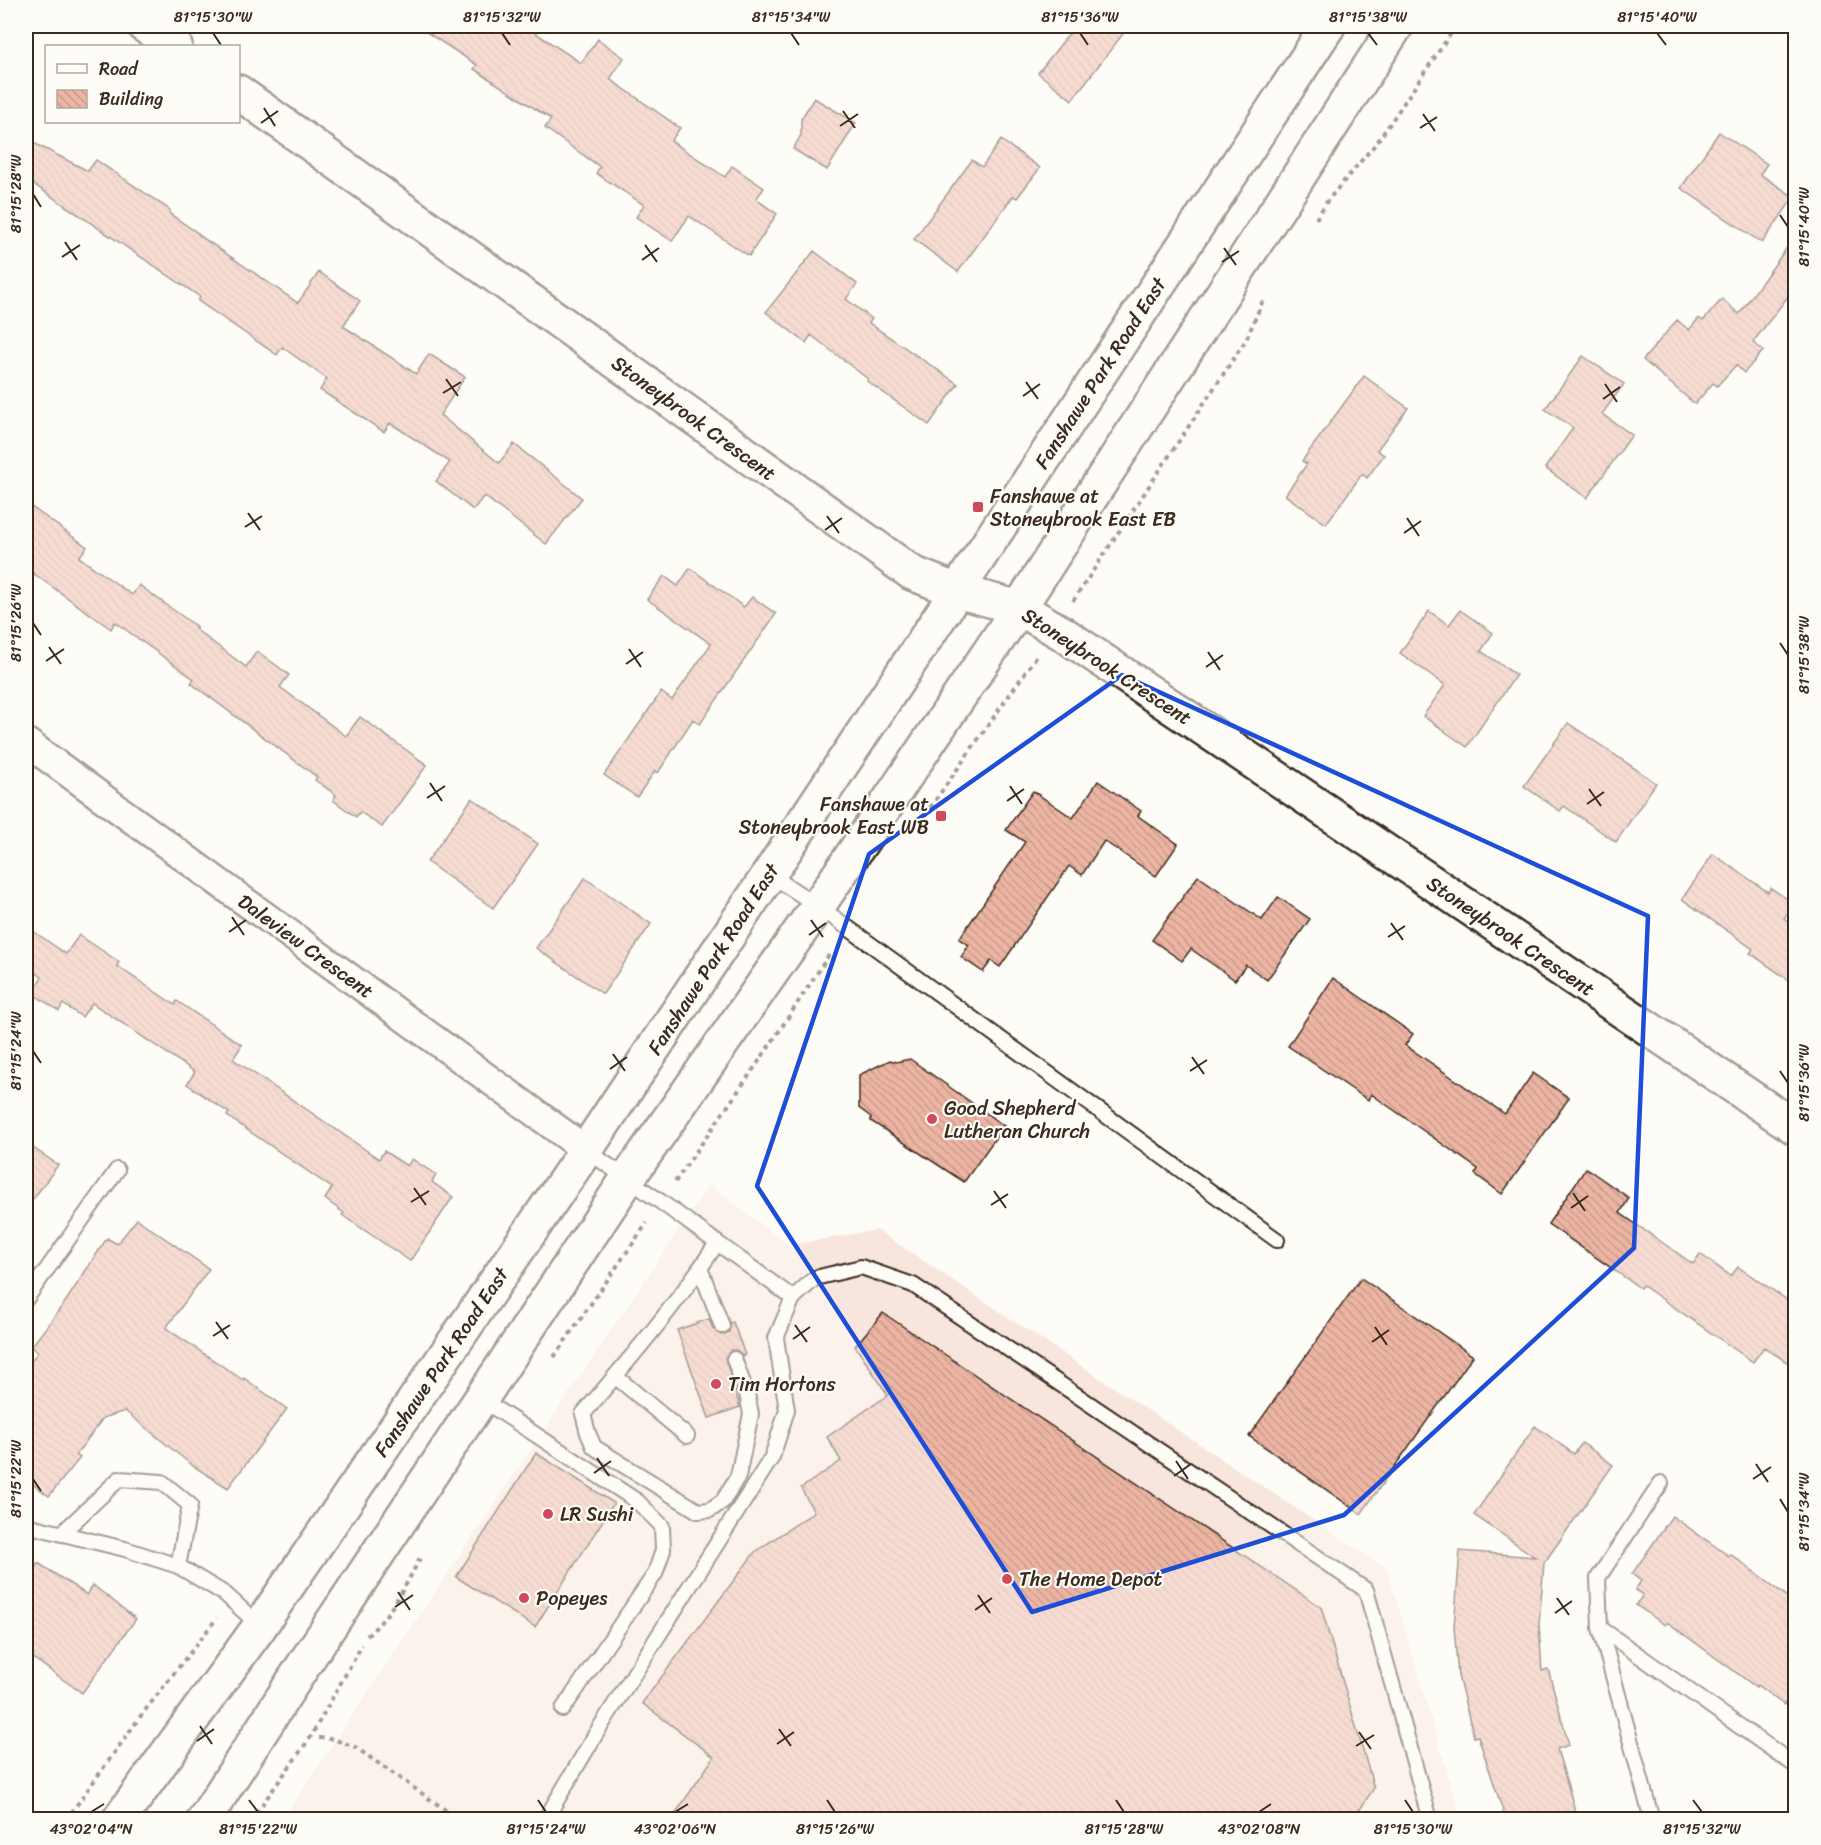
<svg xmlns="http://www.w3.org/2000/svg" width="1821" height="1845" font-family="Sriracha,sans-serif">
  <defs>
    <pattern id="building-back-hatch" width="6" height="6" patternUnits="userSpaceOnUse" patternTransform="scale(1.5)"><rect width="6" height="6" fill="#ecb4a3"/><path d="M-1 5l2 2M0 0l6 6M5-1l2 2" fill="none" stroke="#cb9b8c"/></pattern>
  </defs>
  <rect width="100%" height="100%" fill="#fdfcf7"/>
  <filter id="ink" filterUnits="userSpaceOnUse"><feTurbulence type="fractalNoise" baseFrequency=".0167" numOctaves="2"/><feDisplacementMap in="SourceGraphic" scale="12" xChannelSelector="R" yChannelSelector="G"/><feConvolveMatrix kernelMatrix="1 2 1 2 8 2 1 2 1" color-interpolation-filters="sRGB"/></filter>
  <g filter="url(#ink)">
    <!-- built -->
    <path fill="#f8e6de" d="M709,1185L789,1245L877,1230L1387,1569L1461,1819L282,1820Z"/>
    <!-- building -->
    <path fill="url(#building-back-hatch)" stroke="#3b2a1e" stroke-width="1.5" d="M417,26H525L581,63L598,39L624,58L610,79L680,128L671,141L725,177L732,166L764,188L756,199L777,214L749,256L689,216L672,241L636,217L644,205L596,173L600,167L545,128L551,119L474,69L477,65Z
      M1075,26H1129L1072,100L1038,73Z
      M814,98L856,123L827,170L793,149L801,135V119Z
      M1719,132L1767,164L1760,174L1794,197L1762,243L1681,188Z
      M26,139L88,171L96,160L170,210V214L199,234V235L298,303L319,272L360,301L343,326L416,374L429,354L465,377L440,415L499,463L514,444L582,498L546,544L484,496L473,510L436,481L450,462L390,423L384,432L320,390L327,379L282,347L277,355L198,301L200,297L26,179Z
      M1001,140L1040,168L1017,198L1013,196L958,272L914,239L972,160L982,167Z
      M1796,235V286L1753,342L1763,351L1744,373L1736,365L1717,386L1713,383L1695,404L1643,360L1677,320L1689,330L1699,318L1703,321L1722,299L1739,314Z
      M814,251L857,284L846,299L872,319L869,323L958,384L929,425L867,381L868,379L811,335L806,343L766,312Z
      M1583,356L1624,384L1602,414L1632,435L1587,498L1545,468L1573,428L1545,409Z
      M1364,376L1408,408L1377,450L1384,455L1367,478L1362,474L1326,524L1285,495L1307,464L1302,461Z
      M26,503L87,547L79,557L132,595L139,585L197,627L195,629L246,667L257,651L289,675L280,687L346,736L360,717L427,765L382,827L360,812L356,817L333,800L336,795L315,780L317,777L191,683L194,679L115,622L111,629L26,568Z
      M690,568L744,607L752,597L776,614L700,724L693,719L658,773L655,771L637,797L604,775L661,692L672,700L711,644L647,599L664,576L678,586Z
      M1460,610L1493,633L1481,651L1516,675L1467,747L1423,716L1445,685L1400,653L1429,611L1449,625Z
      M1568,723L1656,783L1616,842L1564,806L1560,811L1524,786Z
      M1098,781L1141,811L1138,816L1178,844L1156,876L1104,841L1082,875L1069,866L1000,967L991,961L983,972L961,957L969,945L959,939L1025,842L1006,830L1033,791L1073,818Z
      M472,798L538,844L493,908L427,862Z
      M1713,854L1768,892L1771,888L1794,904L1784,918L1796,926V985L1750,953L1753,949L1682,899Z
      M1198,876L1262,920L1278,897L1310,919L1267,980L1246,965L1235,980L1191,949L1182,961L1152,940Z
      M585,878L651,924L603,994L536,948Z
      M26,926L66,954L79,935L119,962L117,966L175,1005L177,1001L242,1045L233,1059L379,1159L384,1151L407,1166L412,1159L436,1175L432,1182L453,1197L410,1261L342,1215L344,1213L325,1199L332,1188L227,1116L229,1113L187,1084L195,1072L92,1003L82,1017L63,1004L59,1011L32,993L42,977L26,966Z
      M1333,978L1413,1034L1405,1045L1505,1114L1533,1073L1569,1098L1502,1194L1475,1174L1478,1169L1371,1094L1368,1100L1288,1046Z
      M910,1059L1004,1126L964,1182L871,1121V1117L859,1108V1075L890,1060L896,1062Z
      M26,1143L58,1165L26,1209Z
      M1586,1168L1629,1198L1620,1213L1693,1264L1700,1254L1731,1276L1738,1267L1796,1306V1368L1764,1347L1753,1362L1642,1285L1640,1288L1548,1224Z
      M137,1219L209,1269L166,1328L243,1380L244,1378L287,1409L228,1488L193,1466L125,1411L103,1418L76,1455L80,1458L49,1496L26,1479V1368L38,1352L31,1347L66,1301L107,1238L117,1244Z
      M1361,1278L1473,1356L1361,1514L1249,1436Z
      M883,1313L1321,1607L1374,1788L1353,1820H671L714,1757L642,1703L755,1552L814,1512L801,1488L841,1461L827,1437L888,1395L855,1346Z
      M709,1319L713,1329L721,1335L729,1332L730,1323L733,1322L745,1355L743,1356L736,1350H731L725,1358L740,1407L709,1418L677,1330Z
      M1535,1426L1574,1454L1582,1443L1613,1465L1544,1563L1539,1625L1542,1671L1548,1669L1569,1745L1557,1749L1578,1820H1506L1478,1736L1474,1737L1458,1676L1454,1627L1460,1551L1535,1557L1474,1515Z
      M536,1453L614,1503L535,1627L456,1577Z
      M1672,1516L1729,1556L1730,1554L1796,1603V1690L1784,1705L1757,1685L1756,1687L1667,1622L1665,1625L1636,1605L1643,1595L1635,1590L1641,1581L1632,1574Z
      M38,1563L87,1595L93,1585L136,1619L82,1693L26,1653V1581Z"/>
    <g fill="none" stroke-linecap="round" stroke-linejoin="round">
      <!-- lane casing -->
      <g stroke="#3b2a1e" stroke-width="18">
        <path id="lane" d="M769,874L818,906L1277,1240
          M586,1150L661,1202L793,1298
          M717,1243C678,1303 630,1359 583,1414L588,1433L594,1447L698,1511L710,1510L723,1501L738,1476L751,1414L747,1394L734,1359
          M700,1268L722,1326
          M26,1299L117,1170
          M615,1376L687,1436
          M481,1399L637,1501L662,1526L663,1550L655,1574L563,1709
          M26,1525L125,1549L178,1566L225,1594L260,1626
          M61,1534L119,1479L162,1482L190,1505L178,1566
          M1600,1628L1796,1766
          M545,1820L597,1732L772,1457L787,1410L776,1338L793,1298L815,1278L861,1267L913,1285L1366,1590L1430,1820
          M1652,1820L1600,1628L1598,1578L1661,1483"/>
      </g>
      <!-- street casing -->
      <g stroke="#3b2a1e" stroke-width="32">
        <path id="street" d="M26,742L586,1150"/>
      </g>
      <!-- secondary casing -->
      <g stroke="#3b2a1e" stroke-width="38">
        <path id="secondary" d="M145,26L175,46
          M238,92L912,573L957,591L1019,608L1062,633L1796,1128
          M119,1820L260,1626L586,1150L957,591L1328,26
          M204,1820L305,1663L628,1178L818,906L1019,608L1396,26"/>
      </g>
      <!-- path -->
      <path stroke="#3b2a1e" stroke-width="4" stroke-dasharray="4.5 4.5" stroke-linecap="butt" d="M1316,219L1328,200L1378,141L1456,26
        M1073,601L1246,340L1264,298
        M925,815L1036,657
        M675,1182L766,1051L829,955
        M554,1357L647,1223
        M367,1636C391,1614 405,1587 420,1558
        M319,1738L333,1739L355,1747L460,1820
        M66,1820L140,1717L217,1618
        M251,1820L310,1738L362,1645"/>
      <!-- lane -->
      <use href="#lane" stroke="#fdfcf7" stroke-width="14"/>
      <!-- street -->
      <use href="#street" stroke="#fdfcf7" stroke-width="27"/>
      <!-- secondary -->
      <use href="#secondary" stroke="#fdfcf7" stroke-width="33"/>
    </g>
  </g>
  <!-- marked area -->
  <path d="M0 0H1821V1845H0ZM1122,675L1648,916L1634,1248L1344,1515L1032,1612L757,1186L869,854Z" fill="#fdfcf7" fill-opacity=".55" fill-rule="evenodd"/>
  <path fill="none" stroke="#1d4ed8" stroke-width="4.5" stroke-linejoin="round" d="M1122,675L1648,916L1634,1248L1344,1515L1032,1612L757,1186L869,854Z"/>
  <!-- ticks -->
  <path fill="none" stroke="#3b2a1e" stroke-width="2" d="M213,33L221,45M502,33L510,45M791,33L799,45M1080,33L1088,45M1368,33L1377,45M1657,33L1666,45M264,108L275,126M843,111L855,128M1423,114L1435,131M261,123L278,111M840,126L858,114M1420,128L1437,117M33,194L41,207M1780,215L1788,227M65,242L77,260M645,245L657,262M1224,248L1236,265M62,257L80,245M642,260L659,248M1222,262L1239,251M446,379L458,396M1026,382L1038,399M1605,384L1617,402M443,393L461,382M1023,396L1040,384M1603,399L1620,387M248,513L260,530M827,516L839,533M1407,518L1419,536M245,527L262,516M825,530L842,518M1404,533L1421,521M33,623L41,635M1780,643L1788,655M49,647L61,664M629,649L641,667M1208,652L1220,670M46,661L64,649M626,664L643,652M1206,667L1223,655M430,783L442,801M1010,786L1022,804M1589,789L1601,806M427,798L445,786M1007,801L1024,789M1587,804L1604,792M232,917L244,935M811,920L823,937M1391,923L1403,940M229,932L246,920M809,935L826,923M1388,937L1405,926M33,1051L41,1063M613,1054L625,1071M1192,1057L1204,1074M610,1069L627,1057M1190,1071L1207,1060M1780,1071L1788,1083M414,1188L426,1205M994,1191L1006,1208M1573,1193L1585,1211M411,1202L429,1191M991,1205L1008,1194M1571,1208L1588,1196M216,1322L228,1339M795,1325L807,1342M1375,1327L1387,1345M213,1336L230,1325M793,1339L810,1327M1372,1342L1389,1330M597,1458L609,1476M1176,1461L1188,1479M1756,1464L1768,1482M594,1473L611,1461M1174,1476L1191,1464M33,1479L41,1491M1753,1479L1771,1467M1780,1499L1788,1512M398,1592L410,1610M978,1595L990,1613M1557,1598L1569,1615M395,1607L413,1595M975,1610L992,1598M1555,1613L1572,1601M200,1726L212,1744M779,1729L791,1746M1359,1732L1371,1749M197,1741L214,1729M777,1744L794,1732M1356,1746L1374,1735M249,1800L258,1812M538,1800L546,1812M827,1800L835,1812M1116,1800L1124,1812M1405,1800L1413,1812M1693,1800L1702,1812M91,1812L104,1804M675,1812L688,1804M1259,1812L1271,1804"/>
  <!-- markers -->
  <g fill="#d1495b" stroke="#fdfcf7" stroke-width="2">
    <rect x="972" y="501" width="12" height="12" rx="3"/>
    <rect x="935" y="810" width="12" height="12" rx="3"/>
    <circle cx="932" cy="1119" r="6"/>
    <circle cx="716" cy="1384" r="6"/>
    <circle cx="548" cy="1514" r="6"/>
    <circle cx="1007" cy="1579" r="6"/>
    <circle cx="524" cy="1598" r="6"/>
  </g>
  <g text-anchor="middle" stroke-width="4.5" stroke-linejoin="round" paint-order="stroke">
    <!-- street labels -->
    <g font-size="20" fill="#3b2a1e" stroke="#fdfcf7">
      <text transform="translate(1100 373) rotate(-57)" y="7">Fanshawe Park Road East</text>
      <text transform="translate(694 418) rotate(36)" y="7">Stoneybrook Crescent</text>
      <text transform="translate(1107 666) rotate(33)" y="7">Stoneybrook Crescent</text>
      <text transform="translate(1511 936) rotate(34)" y="7">Stoneybrook Crescent</text>
      <text transform="translate(306 946) rotate(36)" y="7">Daleview Crescent</text>
      <text transform="translate(713 959) rotate(-57)" y="7">Fanshawe Park Road East</text>
      <text transform="translate(441 1362) rotate(-56)" y="7">Fanshawe Park Road East</text>
    </g>
    <!-- poi labels -->
    <g font-size="20" fill="#3b2a1e" stroke="#fdfcf7" text-anchor="start">
      <text x="990" y="503">Fanshawe at<tspan x="990" dy="23">Stoneybrook East EB</tspan></text>
      <text x="929" y="811" text-anchor="end">Fanshawe at<tspan x="929" dy="23">Stoneybrook East WB</tspan></text>
      <text x="944" y="1115">Good Shepherd<tspan x="944" dy="23">Lutheran Church</tspan></text>
      <text x="728" y="1391">Tim Hortons</text>
      <text x="560" y="1521">LR Sushi</text>
      <text x="1019" y="1586">The Home Depot</text>
      <text x="536" y="1605">Popeyes</text>
    </g>
  </g>
  <!-- margin -->
  <rect width="1821" height="1845" fill="none" stroke="#fdfcf7" stroke-width="66"/>
  <!-- legend -->
  <rect x="45" y="45" width="195" height="78" fill="#fdfcf7" stroke="#afa8a0" stroke-width="1.5"/>
  <rect x="57" y="64" width="30" height="9" fill="#fdfcf7" stroke="#afa8a0" stroke-width="1.5"/>
  <text x="99" y="75" font-size="18" fill="#3b2a1e">Road</text>
  <rect x="57" y="90" width="30" height="18" fill="url(#building-back-hatch)" stroke="#afa8a0" stroke-width="1.5"/>
  <text x="99" y="105" font-size="18" fill="#3b2a1e">Building</text>
  <rect x="33" y="33" width="1755" height="1779" fill="none" stroke="#3b2a1e" stroke-width="2"/>
  <g font-size="15" text-anchor="middle" fill="#3b2a1e">
    <text x="213" y="22">81°15'30"W</text>
    <text x="502" y="22">81°15'32"W</text>
    <text x="791" y="22">81°15'34"W</text>
    <text x="1080" y="22">81°15'36"W</text>
    <text x="1368" y="22">81°15'38"W</text>
    <text x="1657" y="22">81°15'40"W</text>
    <text transform="translate(16 194) rotate(-90)" y="5">81°15'28"W</text>
    <text transform="translate(1804 227) rotate(-90)" y="5">81°15'40"W</text>
    <text transform="translate(16 623) rotate(-90)" y="5">81°15'26"W</text>
    <text transform="translate(1804 655) rotate(-90)" y="5">81°15'38"W</text>
    <text transform="translate(16 1051) rotate(-90)" y="5">81°15'24"W</text>
    <text transform="translate(1804 1083) rotate(-90)" y="5">81°15'36"W</text>
    <text transform="translate(16 1479) rotate(-90)" y="5">81°15'22"W</text>
    <text transform="translate(1804 1512) rotate(-90)" y="5">81°15'34"W</text>
    <text x="91" y="1834">43°02'04"N</text>
    <text x="258" y="1834">81°15'22"W</text>
    <text x="546" y="1834">81°15'24"W</text>
    <text x="675" y="1834">43°02'06"N</text>
    <text x="835" y="1834">81°15'26"W</text>
    <text x="1124" y="1834">81°15'28"W</text>
    <text x="1259" y="1834">43°02'08"N</text>
    <text x="1413" y="1834">81°15'30"W</text>
    <text x="1702" y="1834">81°15'32"W</text>
  </g>
</svg>
